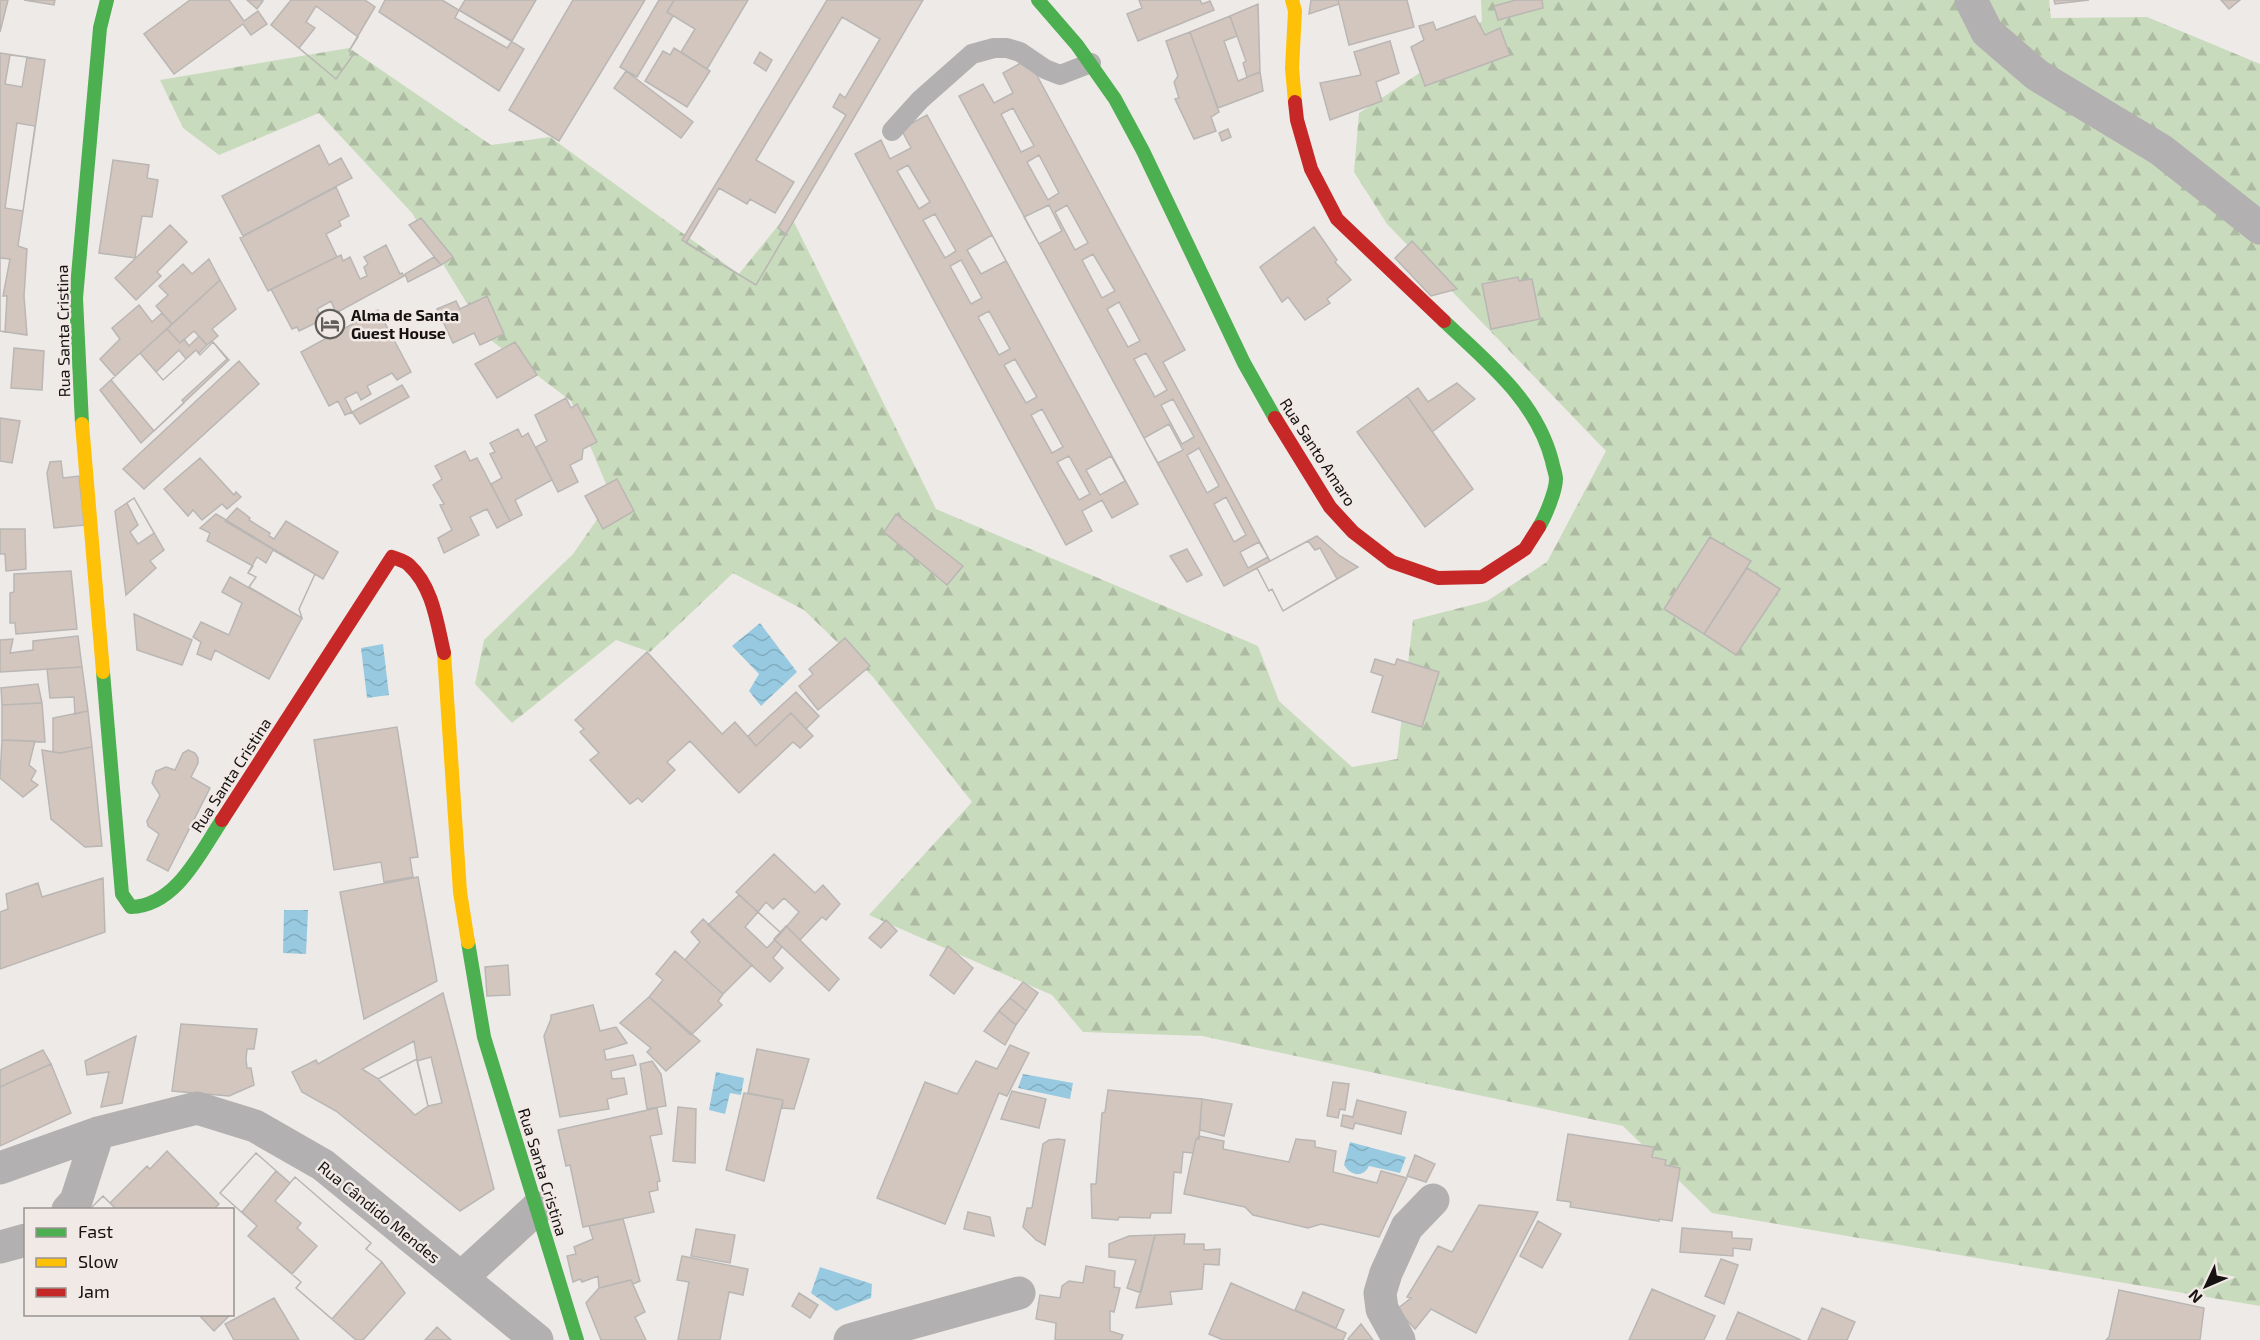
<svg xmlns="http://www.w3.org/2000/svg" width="2260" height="1340" font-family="'Exo 2',sans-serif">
  <defs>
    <pattern id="forest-firs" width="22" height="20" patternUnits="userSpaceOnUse" patternTransform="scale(1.5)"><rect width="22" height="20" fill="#c9dbbd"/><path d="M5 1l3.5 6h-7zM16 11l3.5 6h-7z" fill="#acbba1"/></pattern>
    <pattern id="water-waves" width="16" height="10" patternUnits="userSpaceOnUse" patternTransform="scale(1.5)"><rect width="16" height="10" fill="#97cae0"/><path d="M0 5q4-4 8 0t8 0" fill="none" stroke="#81acbf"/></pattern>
  </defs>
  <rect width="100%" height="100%" fill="#eeeae8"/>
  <!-- forest -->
  <path fill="url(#forest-firs)" d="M1481,0H2049L2051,18L2147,17L2260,64V1306L1712,1213L1623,1126L1202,1036L1083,1032L1052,995L869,915L972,802L873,677L804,610L733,573L650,652L616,640L512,723L475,684L484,640L573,554L612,498L571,401L488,338L412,213L319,113L219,155L183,128L160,80L349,48L491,145L550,137L739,274L789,212L936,509L1258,646L1279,701L1352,767L1397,759L1413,620L1487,601L1547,562L1606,451L1387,224L1354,172L1359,113L1421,72L1482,21Z"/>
  <!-- water -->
  <path fill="url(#water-waves)" d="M760,623L797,672L761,706L749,691L759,674L732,646Z
    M383,644L389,695L367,698L361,648Z
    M284,910H308L306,954L283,953Z
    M716,1072L744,1078L741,1095L730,1093L725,1114L709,1110Z
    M1023,1074L1073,1083L1070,1099L1018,1088Z
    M1350,1142L1406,1157L1400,1173L1369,1166C1363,1178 1351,1176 1344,1165Z
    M820,1267L872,1284L871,1298L836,1311L811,1293Z"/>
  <!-- building -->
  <path fill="#d3c6be" stroke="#b9b6b4" stroke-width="1.5" fill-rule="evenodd" d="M0,0H8L0,32Z
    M24,0H55L54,5Z
    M190,0H229L244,21L258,11L267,24L251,35L243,24L174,74L144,34Z
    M247,0H261L263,1L257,9Z
    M291,0H365L375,7L349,51L353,55L336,79L271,25Z
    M385,0H442L524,49L499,91L379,12Z
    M465,0H536L512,41L459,10Z
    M573,0H645L559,141L509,110Z
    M659,0H674L667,12L673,16L637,77L620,67Z
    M674,0H748L707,69L681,52L695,29L667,12Z
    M827,0H923L756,285L682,240Z
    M1139,0H1200L1202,4L1210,1L1214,10L1138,41L1127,14L1142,8Z
    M1311,0H1338L1339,4L1309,14Z
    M1338,0H1407L1414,27L1349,45Z
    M1516,0H1542L1543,8L1498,20L1494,6Z
    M2054,0H2089L2055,4Z
    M2221,0H2240L2229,9Z
    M1258,4L1260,72L1247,77L1243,63L1246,61L1230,16Z
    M316,6L358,37L349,51L353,55L336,79L299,48L315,28L306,22Z
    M459,10L512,41L507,48L455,18Z
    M1230,16L1237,36L1224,41L1238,81L1260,72L1263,91L1218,108L1190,32Z
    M1475,16L1485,35L1500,28L1510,55L1425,86L1411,47L1424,40L1419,26L1433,22L1436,30Z
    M842,17L880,39L845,98L840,94L833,107L846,115L778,228L786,234L756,285L686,243L719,188L747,204L750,199L775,213L794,182L756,160Z
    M1190,32L1219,112L1211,117L1216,131L1194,139L1175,99L1179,98L1174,82L1178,76L1166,41Z
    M1390,41L1399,73L1376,82L1382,101L1330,120L1320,83L1361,75L1354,52Z
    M674,48L710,71L687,107L645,81L663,51L670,55Z
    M760,52L772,60L766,71L754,63Z
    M0,53L45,60L18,246L27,249L24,296L27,335L0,331Z
    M10,55L27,57L22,87L5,84Z
    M1028,59L1185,350L1163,362L1270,561L1224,586L959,96L983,84L994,103L1013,93L1003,73Z
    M626,71L693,122L681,138L614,88Z
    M1013,108L1034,146L1021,152L1001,114Z
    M927,115L1138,504L1112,518L1102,500L1082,511L1092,531L1066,545L855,154L881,140L890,159L911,148L901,129Z
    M17,123L35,126L23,211L5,208Z
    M1228,129L1231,137L1222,141L1219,133Z
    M319,145L329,165L341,158L352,178L243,236L222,196Z
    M1039,155L1059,193L1048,200L1027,162Z
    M113,160L149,165L147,178L158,180L152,217L142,216L135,258L99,253Z
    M908,165L930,202L919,209L897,171Z
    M336,187L349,216L339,221L341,226L326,234L337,257L268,291L240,238Z
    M1049,205L1062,231L1039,244L1024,217Z
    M1067,205L1088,243L1075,250L1055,212Z
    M935,214L956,251L945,258L923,220Z
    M421,218L453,257L441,265L409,225Z
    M170,225L187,242L157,272L161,276L136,300L115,278Z
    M1314,227L1337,260L1335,262L1351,280L1327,299L1330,303L1305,320L1288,297L1282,302L1260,267Z
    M992,235L1006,261L981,274L967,250Z
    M1412,241L1457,289L1431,296L1395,258Z
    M386,245L400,274L402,273L404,276L336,313L331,301L317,309L322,320L299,331L297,327L292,329L271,289L341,255L343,261L350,257L360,279L367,276L364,267L368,264L364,257Z
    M1093,254L1115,291L1102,298L1082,260Z
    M434,257L441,265L408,282L405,274Z
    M0,258L10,259L3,296H7L5,332L0,331Z
    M209,259L220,280L172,324L156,306L168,295L159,286L183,264L192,274Z
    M961,260L982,298L971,304L950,266Z
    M1518,277L1519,281L1532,279L1540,319L1491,329L1482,284Z
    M220,280L236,309L212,329L218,336L207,345L194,331L180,343L167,329Z
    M487,296L504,334L480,345L474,333L453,343L437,309L456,301L460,309Z
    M1119,302L1140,341L1128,347L1107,309Z
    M139,305L152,322L162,313L172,324L115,376L100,359L120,339L112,328Z
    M378,310L411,372L397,380L392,373L367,386L371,394L361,400L357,392L345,398L352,412L345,415L338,401L329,406L301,352Z
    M989,311L1010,349L999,355L978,317Z
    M167,329L180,343L184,339L189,346L199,336L207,345L199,353L196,350L186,359L179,350L156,372L140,353Z
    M213,342L227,359L182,400L184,403L154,431L111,380L140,353L163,380L196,350L200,355Z
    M213,342L229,360L141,443L100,390L140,353L163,380L196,350L200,355Z
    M515,342L537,375L497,398L475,364Z
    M14,348L44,351L42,390L11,388Z
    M1146,353L1167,390L1155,397L1134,359Z
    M1015,359L1037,397L1026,403L1004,365Z
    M239,361L259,384L144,489L123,469Z
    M1457,383L1475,399L1432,432L1407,396L1418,388L1428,402Z
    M402,385L409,397L360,424L352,412Z
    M1407,396L1473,489L1425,527L1357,432Z
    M566,398L571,408L577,404L597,442L583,449L582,459L570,465L578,482L558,492L536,447L547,441L535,415Z
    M1173,399L1194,437L1182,444L1161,405Z
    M1042,409L1063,447L1052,453L1031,415Z
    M0,418L20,421L12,463L0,461Z
    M1169,424L1183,450L1158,463L1144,438Z
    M518,429L522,437L528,433L552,480L515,500L522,515L510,521L491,484L502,478L490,454L495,452L490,443Z
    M1199,448L1219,486L1207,493L1187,455Z
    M465,451L470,461L477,458L510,521L497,528L487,509L470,517L479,535L444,553L438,538L452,530L440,505L444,504L433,485L442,479L435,466Z
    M1069,456L1090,494L1079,500L1057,462Z
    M1111,456L1125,481L1100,495L1086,470Z
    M200,458L234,495L236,492L241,497L227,509L222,504L202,520L193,510L188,516L164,489Z
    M61,461L63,478L79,476L84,525L54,528L47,473L50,462Z
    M617,479L634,511L603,529L585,496Z
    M1226,497L1246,535L1234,542L1214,504Z
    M134,498L154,533L138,544L130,532L138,525L127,503Z
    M134,498L164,550L150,561L156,568L126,595L115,511Z
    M237,508L250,518L249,520L270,533L269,536L274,539L286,521L338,552L323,579L225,521Z
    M216,514L315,574L299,609L302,618L249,587L256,577L248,573L253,566L207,541L210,533L200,528Z
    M896,514L963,566L947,585L884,532Z
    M0,529H25L26,569L6,571L5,554H0Z
    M1317,536L1340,556L1358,567L1283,611L1272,589L1269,591L1257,568Z
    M1710,537L1751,561L1704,634L1664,609Z
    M1308,541L1315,550L1320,548L1337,579L1283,611L1272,589L1269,591L1257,568Z
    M1259,542L1268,557L1248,568L1240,552Z
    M1187,549L1202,575L1187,582L1170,556Z
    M273,550L315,574L299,609L302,618L249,587L256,577L248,573L257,557L266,563Z
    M1747,568L1780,589L1736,655L1704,634Z
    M71,571L77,629L16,634L15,623H10V593L14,592V574Z
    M230,577L302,618L269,679L215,650L211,660L197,654L201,642L193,637L201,622L229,635L242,603L222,592Z
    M134,614L192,640L182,665L137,650Z
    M78,636L82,667L0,672V640L13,639L10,653L33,650V641Z
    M845,638L870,666L818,710L799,686L813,674L809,669Z
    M647,652L722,734L735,722L756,746L791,713L813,736L800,748L793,742L739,793L690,741L667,762L675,770L642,802L638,798L630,804L590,760L599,753L580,732L584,729L575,720Z
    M1375,659L1395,665L1397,659L1439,672L1422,727L1372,712L1383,676L1371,672Z
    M82,667L88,711L75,714L74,697L50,698L47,669Z
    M38,684L42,703L2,705L1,688Z
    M796,692L819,716L806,729L791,713L756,746L748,736Z
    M42,703L45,742L2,740V705Z
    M88,711L92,747L60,753L53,752V718Z
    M397,727L418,857L410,858L413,877L384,882L381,862L334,870L314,740Z
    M2,740L35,741L29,765L36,771L31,780L38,785L23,797L0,778Z
    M92,747L102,846L85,847L51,819L42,750L60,753Z
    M188,750L195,753L198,758V763L191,777L210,788L168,871L147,860L159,834L148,826L147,821L160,795L152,783L156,771L166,767L175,770L183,753Z
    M774,854L815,893L823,885L840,904L826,920L822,917L800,940L786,926L781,933L736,892Z
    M418,877L437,981L364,1019L340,892Z
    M103,878L105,932L0,969V912L8,909L6,894L38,883L42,897Z
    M739,895L781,933L774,939L782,947L773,958L783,968L770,982L708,925Z
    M784,898L799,912L781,933L758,912L766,902L773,909Z
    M758,912L781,933L767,948L745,927Z
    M703,919L752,965L723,994L685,960L700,942L691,932Z
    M886,920L897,931L881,948L869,938Z
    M786,926L839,979L829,991L774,939Z
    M948,946L973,968L954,994L930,975Z
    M675,951L723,994L718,1001L722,1005L691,1035L649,997L663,980L656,974Z
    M508,965L510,995L487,996L485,967Z
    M1023,982L1038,993L1026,1011L1010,998Z
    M443,993L494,1189L460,1211L336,1111L302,1092L292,1072L316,1060L318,1064ZM417,1059L428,1106L415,1115L378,1079Z
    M649,997L700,1041L666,1071L647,1052L651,1048L620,1023Z
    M1010,998L1026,1011L1016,1025L999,1011Z
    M593,1005L600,1031L616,1027L627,1043L604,1050L606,1060L633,1055L636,1065L611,1071L612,1079L624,1078L627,1094L607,1099L609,1109L560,1117L544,1036L551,1019V1015Z
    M999,1011L1016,1025L1005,1045L984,1031Z
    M181,1024L257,1029L254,1049H247L246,1059L247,1068H251L254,1085L229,1096L172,1091Z
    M136,1036L122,1103L101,1107L109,1072L87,1075L85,1061Z
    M414,1041L417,1059L378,1079L362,1069Z
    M1010,1045L1029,1053L1007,1096L999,1093L945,1224L877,1198L925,1082L957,1094L976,1061L997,1069Z
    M757,1049L809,1059L794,1109L782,1108L783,1100L748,1093Z
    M43,1050L51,1064L0,1087V1070Z
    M431,1057L442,1103L428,1106L417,1061Z
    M652,1061L661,1074L666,1106L647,1109L640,1064Z
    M51,1064L71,1113L0,1146V1087Z
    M1333,1082L1349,1084L1345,1110L1340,1109L1338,1118L1327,1116Z
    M1108,1090L1202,1099L1199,1139H1196L1193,1153L1183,1152L1181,1173L1174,1172L1171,1213H1151L1150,1218L1119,1217L1118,1220L1092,1218L1091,1184H1096L1102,1113L1105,1112Z
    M1012,1091L1046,1099L1039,1128L1001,1119Z
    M744,1093L783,1100L764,1181L726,1170Z
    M1202,1099L1232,1104L1224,1136L1200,1130Z
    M1357,1100L1406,1112L1401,1134L1355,1123L1353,1129L1341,1126L1343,1115L1353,1117Z
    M678,1107L696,1109L695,1163L673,1161Z
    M657,1108L662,1134L650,1136L660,1181L657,1182L658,1190L649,1192L654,1212L583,1227L570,1165L566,1166L558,1130Z
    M1568,1134L1654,1147L1652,1157L1666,1160L1665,1165L1680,1168L1672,1221L1659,1219V1221L1570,1207L1571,1202L1557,1200Z
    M1199,1136L1224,1141L1223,1149L1289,1162L1296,1139L1315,1141V1147L1336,1151L1333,1172L1377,1183L1381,1171L1407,1178L1379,1237L1321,1224L1308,1228L1253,1215L1245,1207L1184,1194L1196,1139Z
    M1058,1139L1065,1140L1045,1245L1036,1240L1023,1227L1027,1208H1032L1043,1144L1049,1140Z
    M167,1151L219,1204L213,1210H89L103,1196L110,1203L147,1166L150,1169Z
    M256,1153L290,1183L295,1177L371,1243L366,1249L382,1262L332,1319L296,1288L301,1282L248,1236L257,1226L220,1193Z
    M256,1153L290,1183L295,1177L371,1243L366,1249L382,1262L405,1293L363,1340H356L296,1288L301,1282L248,1236L257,1226L220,1193Z
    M1415,1155L1435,1164L1426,1182L1407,1176Z
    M276,1171L290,1183L275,1201L301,1223L297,1228L317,1246L292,1274L248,1236L257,1226L242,1212Z
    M103,1196L117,1210H89Z
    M1479,1205L1538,1212L1476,1333L1431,1309L1415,1329L1397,1309L1411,1298L1407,1297L1438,1246L1452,1252Z
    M968,1212L990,1217L994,1236L964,1229Z
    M623,1219L640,1281L633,1284L631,1280L599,1288L598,1276L582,1282L580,1279L573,1282L567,1256L576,1254L574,1247L593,1239L589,1226Z
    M1538,1221L1561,1234L1542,1268L1520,1256Z
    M1682,1228L1732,1232V1238L1752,1239L1750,1250L1733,1248V1256L1680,1252Z
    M696,1229L735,1235L730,1263L691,1256Z
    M1185,1234L1184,1244H1204V1250L1220,1249L1219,1265L1204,1264L1202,1289L1170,1292L1172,1304L1136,1308L1155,1235Z
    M1155,1235L1141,1293L1127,1288L1136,1260L1109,1257V1244L1129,1236Z
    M682,1256L748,1269L743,1295L729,1292L720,1340H678L689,1282L677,1280Z
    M1721,1259L1738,1265L1724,1304L1705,1296Z
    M1086,1266L1115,1271L1114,1287L1120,1288L1114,1312L1110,1311V1331L1123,1335L1121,1340H1055L1056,1323L1036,1319L1040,1295L1060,1298L1062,1286L1069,1281L1083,1283Z
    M631,1280L645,1312L635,1317L646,1340H601L586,1303L599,1288Z
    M1231,1283L1346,1333L1343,1340H1223L1209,1334Z
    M1652,1289L1715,1316L1704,1340H1629Z
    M2119,1290L2204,1308L2200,1340H2106L2109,1337Z
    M1303,1292L1344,1310L1336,1328L1295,1310Z
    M799,1293L818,1305L810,1318L792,1306Z
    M274,1298L299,1340H234L225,1324Z
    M1822,1308L1855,1322L1847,1340H1808Z
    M1738,1312L1801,1340H1726Z
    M198,1314H231L214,1331Z
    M1361,1324L1373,1340H1349L1348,1339Z
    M437,1327L451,1340H425Z"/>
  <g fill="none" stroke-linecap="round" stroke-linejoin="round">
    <!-- lane -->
    <path stroke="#b2b0b0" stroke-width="20" d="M892,131L920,100L972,54L994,48H1007L1020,52L1045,69L1060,75L1091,63"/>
    <!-- street -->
    <path stroke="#b2b0b0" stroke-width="33" d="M1971,0L1987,32L2037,75L2161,150L2260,228
      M0,1168L98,1133L197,1108L255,1126L323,1165L537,1340
      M68,1210L76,1201L98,1133
      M0,1247L26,1240
      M461,1278L537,1208
      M850,1340L1019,1293
      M1399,1340L1382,1309L1380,1293L1386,1273L1407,1227L1433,1200"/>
    <!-- fast -->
    <path stroke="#4caf50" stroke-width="14" d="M1038,0L1077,45L1115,99L1143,151L1244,363L1275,418
      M1444,321C1488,363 1536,400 1552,461C1553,467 1556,474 1556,479C1556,491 1545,517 1539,527
      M82,424L76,298L100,28L107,0
      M103,672L122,894L131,907C176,906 200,853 222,820
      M468,942L484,1037L577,1340"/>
    <!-- slow -->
    <path stroke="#ffc107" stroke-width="14" d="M1292,0L1295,11L1292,68L1295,102
      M82,424L103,672
      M444,653L460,892L468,942"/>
    <!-- jam -->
    <path stroke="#c62828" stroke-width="14" d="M1295,102L1297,120L1311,169L1337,219L1444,321
      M1275,418L1330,507L1353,532L1392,562L1438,578L1482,577L1525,549L1539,527
      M222,820L392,557C397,559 405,561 409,565C433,587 437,623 444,653"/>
  </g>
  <!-- icons -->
  <defs>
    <g id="hotel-ring" transform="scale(1.5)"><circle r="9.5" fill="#f1e9e5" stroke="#615e5c" stroke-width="1.5"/><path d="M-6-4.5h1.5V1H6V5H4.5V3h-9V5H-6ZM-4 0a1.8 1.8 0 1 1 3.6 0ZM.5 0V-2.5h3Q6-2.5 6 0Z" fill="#615e5c"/></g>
  </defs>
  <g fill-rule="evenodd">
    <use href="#hotel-ring" x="330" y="324"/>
  </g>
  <g text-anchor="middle" stroke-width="5" stroke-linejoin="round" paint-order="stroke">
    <!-- poi labels -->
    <g font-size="16" font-weight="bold" fill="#151211" stroke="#f1e9e5" text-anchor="start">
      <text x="351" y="321">Alma de Santa<tspan x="351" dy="18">Guest House</tspan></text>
    </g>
    <!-- street labels -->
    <g font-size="16" fill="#151211" stroke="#f1e9e5">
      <text transform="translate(63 331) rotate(-91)" y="6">Rua Santa Cristina</text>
      <text transform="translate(1318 452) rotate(57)" y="6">Rua Santo Amaro</text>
      <text transform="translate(231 775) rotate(-57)" y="6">Rua Santa Cristina</text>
      <text transform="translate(543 1172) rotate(73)" y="6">Rua Santa Cristina</text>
      <text transform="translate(379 1212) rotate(39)" y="6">Rua Cândido Mendes</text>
    </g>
  </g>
  <!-- legend -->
  <rect x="24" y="1208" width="210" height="108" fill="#f1e9e5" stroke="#999390" stroke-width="1.5"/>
  <rect x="36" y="1228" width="30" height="9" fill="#4caf50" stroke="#999390" stroke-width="1.5"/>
  <text x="78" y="1238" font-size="18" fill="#151211">Fast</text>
  <rect x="36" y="1258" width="30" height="9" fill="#ffc107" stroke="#999390" stroke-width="1.5"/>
  <text x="78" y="1268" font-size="18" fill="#151211">Slow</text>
  <rect x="36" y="1288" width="30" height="9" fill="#c62828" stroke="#999390" stroke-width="1.5"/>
  <text x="78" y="1298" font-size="18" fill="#151211">Jam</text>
  <!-- north arrow -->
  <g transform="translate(2206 1286) rotate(226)" stroke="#f1e9e5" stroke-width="4.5" paint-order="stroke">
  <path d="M0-4.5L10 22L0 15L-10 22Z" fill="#151211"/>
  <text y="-9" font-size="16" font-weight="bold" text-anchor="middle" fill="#151211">N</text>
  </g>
</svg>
